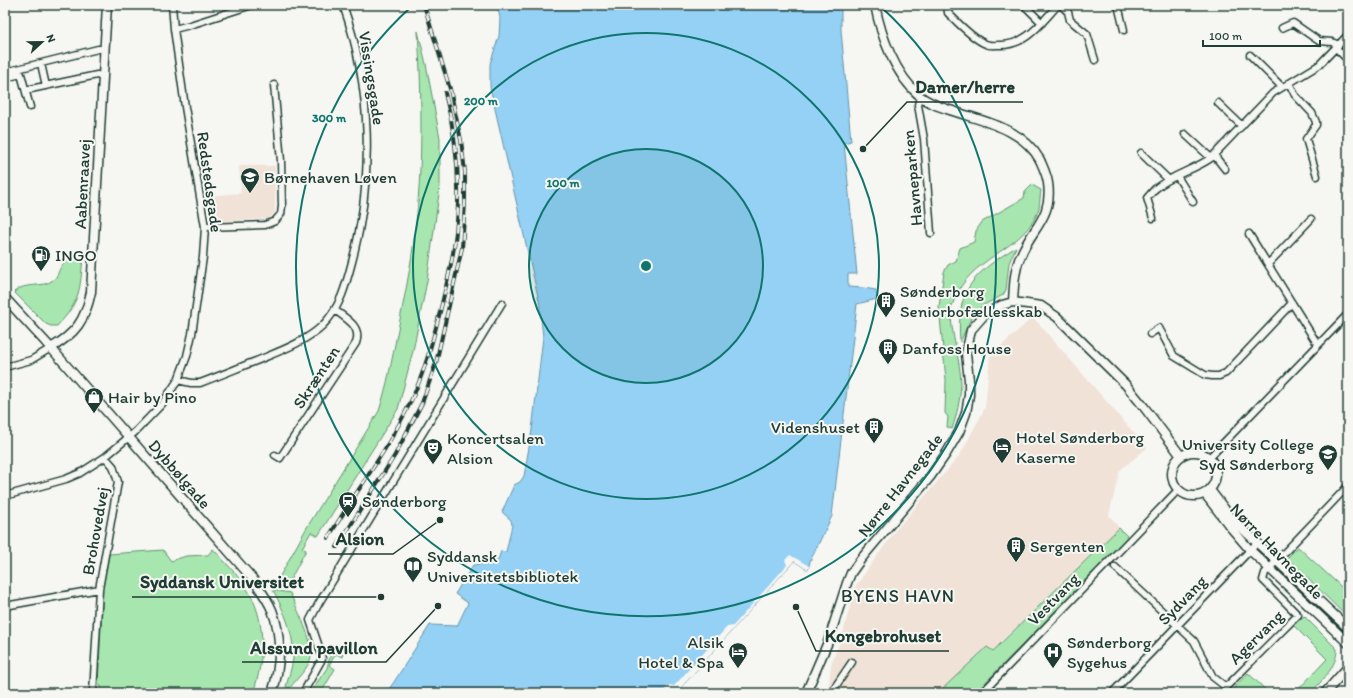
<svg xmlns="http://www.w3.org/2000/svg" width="1353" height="698" font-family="Itim,sans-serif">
  <rect width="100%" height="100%" fill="#f6f6f2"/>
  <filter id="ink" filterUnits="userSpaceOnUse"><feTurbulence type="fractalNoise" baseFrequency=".025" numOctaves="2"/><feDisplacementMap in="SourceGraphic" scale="8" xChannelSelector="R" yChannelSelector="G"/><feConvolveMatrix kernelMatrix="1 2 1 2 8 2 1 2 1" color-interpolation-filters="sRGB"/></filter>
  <g filter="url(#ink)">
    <!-- built -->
    <path fill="#f1e2d7" d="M239,166H275V212L271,217L267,219L215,222L212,219L208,196L241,193Z
      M1033,317L1147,448L1120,470L1109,515L1119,528L992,651L987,647L938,693H828L831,665L843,633L855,587L895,531L960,455L985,408L990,356Z"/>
    <!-- green -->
    <path fill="#a7e6af" stroke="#639272" d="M418,31L426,64L440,138V186L427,281L413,351L398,409L318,536L311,532L302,548L306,550L286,588L275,585L306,529L379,411C387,386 392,360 397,334C404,300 411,266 415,232C423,166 422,98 418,31Z
      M1032,185L1041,190C1040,195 1040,202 1039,208C1027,248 976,255 958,292C956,297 952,304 951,309C950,334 961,359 961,385C960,401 957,414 952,429L947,427L948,417L945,413L946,380L939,307L944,272L948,265L956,261L960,248L974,242L976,231L982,222L1024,198L1025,192Z
      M1016,247L1009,263L1006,290L1003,295L982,306L972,316L960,342C956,289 973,274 1016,247Z
      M83,257C80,289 81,301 57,326H51L46,324L14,292C26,281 42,289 53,280C58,277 58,271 61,267C66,259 75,258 83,257Z
      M1119,528L1128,537L975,693H938L987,647L993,651Z
      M1298,547L1348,593V618L1287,558Z
      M213,549C224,561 236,573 245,586C267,617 265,659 253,693H102L101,686L98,685L103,587L109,554L163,550L171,561L186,556L208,555Z
      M273,590L290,593C296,607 315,644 311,657C309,668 296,679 290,688L286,687C288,678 292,668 293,659C295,635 284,611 273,590Z
      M1304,616L1337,649C1337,667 1322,680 1311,693H1295L1327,659L1293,625Z
      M337,644L344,649L342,657L336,654L329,665L335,669L321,693H310L327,668L331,652Z
      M1248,673L1269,693H1232L1231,691Z"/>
    <!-- water -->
    <path fill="#95d0f5" stroke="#6695a8" d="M497,5H841V30L851,141L844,143L857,274H848V287L863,288L876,290L877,299L857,304L832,516L810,561L808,570L794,561L676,693H386L394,682L430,625L457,626L468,603L455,594L473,565L494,563L498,560L501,551L506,552L512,525L511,520L502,512L514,485L520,482L524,476L532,430L543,337L539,301L490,87V64L499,36L500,18Z"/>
    <!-- pier -->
    <path fill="#f6f6f2" d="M790,555L809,566L808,570L794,561L676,693H662L669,685L674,686L727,627L733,626L787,565L785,560Z"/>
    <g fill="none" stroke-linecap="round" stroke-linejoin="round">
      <!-- minor casing -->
      <g stroke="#1f3d34" stroke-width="9">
        <path id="minor" d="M947,5L948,13C957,22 974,40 986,44C990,46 995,45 999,45C1026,46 1041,23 1058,5
          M1024,5L1042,23
          M1061,5L1068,12L1070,20L1087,34L1095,60
          M1118,5L1124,30
          M1282,28L1293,23L1319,41L1332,42L1338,45
          M174,29L190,25L252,5
          M1336,48L1348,60
          M1250,55L1282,87
          M42,68L46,86
          M5,72L98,49H105
          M5,78L21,74L30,107
          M1289,83L1295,95L1312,113L1316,122V125L1306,139L1317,176
          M26,90L97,75L103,76
          M920,96L918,105L924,139L931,233
          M1218,103L1242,126
          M1185,134L1211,158
          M1141,153L1169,180
          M1214,155L1225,169
          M1177,176L1193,202
          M1153,218L1147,198C1150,195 1152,192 1155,189C1171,175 1194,170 1211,158L1273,93L1319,65L1348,35
          M205,227L265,225L275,221L281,214L282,206L281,161L274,85
          M1249,234L1318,345
          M1268,264L1311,219
          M1150,334L1159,328L1174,356L1205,375L1212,376H1219L1226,373L1292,303
          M5,367L31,360L51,348
          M178,380L191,383H200C219,376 238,368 256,361C280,351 304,343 323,325C340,308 346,285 352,262C374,179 372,86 343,5
          M275,455L280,458L356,343C362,326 346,319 335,310
          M1209,458L1348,314
          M5,496L66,479L80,473L105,457L135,432L162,404L178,380L187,356L192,334L203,257L205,227L185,107L174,29L172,5
          M1115,567L1194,641L1213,677L1226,687L1298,615L1263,580L1265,573L1348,486
          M5,606L99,589
          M93,693L99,589L118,482L113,466L105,457
          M303,693L322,659L321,653L310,620L319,603L502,303
          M831,693L852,662
          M982,693L1178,490
          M1112,693L1257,543"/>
      </g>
      <!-- tertiary casing -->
      <g stroke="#1f3d34" stroke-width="11">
        <path id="tertiary" d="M875,5C881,36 895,75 920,96C930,104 941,107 953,111C985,122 1022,128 1040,160C1043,167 1047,175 1048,183C1053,217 1032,228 1021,255C1014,270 1014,286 1013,302
          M5,298L51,348L252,578C259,588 267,598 272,610C282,635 281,667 272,693
          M51,348C76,333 85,321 91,292L107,5
          M1172 474a22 22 0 1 1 44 0a22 22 0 1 1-44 0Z
          M1210,490L1233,520L1348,628
          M1205,494L1232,529L1250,550L1348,643
          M806,693L828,642L847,583L851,573L861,559L930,477L946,454L959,432L966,413L969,395V380L966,354L971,330L985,314L1002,305L1013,302L1041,306L1057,317L1126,385L1144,407L1181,456
          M1325,693L1348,667"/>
      </g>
      <!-- minor -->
      <use href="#minor" stroke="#f6f6f2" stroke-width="6"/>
      <!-- tertiary -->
      <use href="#tertiary" stroke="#f6f6f2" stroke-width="8"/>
      <!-- rail casing -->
      <g stroke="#1f3d34" stroke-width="4">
        <path id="rail" d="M328,538C355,493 387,451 410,403C424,374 432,343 440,312C445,290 451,268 454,247C462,195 458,143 445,93
          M337,547L395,455L422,403L436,363L462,248L465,203V172L461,140L450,89L424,5"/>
      </g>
      <!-- rail -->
      <use href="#rail" stroke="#f6f6f2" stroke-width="2.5" stroke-dasharray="8" stroke-linecap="butt"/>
    </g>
  </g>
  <!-- distance rings -->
  <circle cx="646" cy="266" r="117" fill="#0f766e" fill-opacity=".12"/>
  <g fill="none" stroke="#0f766e" stroke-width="2">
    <circle cx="646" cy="266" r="117"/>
    <circle cx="646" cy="266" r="233"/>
    <path d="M880 6A350 350 0 1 1 412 6"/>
  </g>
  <!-- icons -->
  <defs>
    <g id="school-pin" transform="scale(1)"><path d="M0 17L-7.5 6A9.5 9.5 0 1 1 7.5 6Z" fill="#1f3d34" stroke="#f6f6f2"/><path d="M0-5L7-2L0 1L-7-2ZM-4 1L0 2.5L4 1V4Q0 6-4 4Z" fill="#fff"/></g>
    <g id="fuel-pin" transform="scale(1)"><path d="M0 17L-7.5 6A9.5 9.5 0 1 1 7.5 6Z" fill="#1f3d34" stroke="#f6f6f2"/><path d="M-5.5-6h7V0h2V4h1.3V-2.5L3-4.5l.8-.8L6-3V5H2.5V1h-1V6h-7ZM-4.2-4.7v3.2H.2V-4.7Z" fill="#fff"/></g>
    <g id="building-pin" transform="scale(1)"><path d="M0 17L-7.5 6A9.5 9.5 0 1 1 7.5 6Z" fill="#1f3d34" stroke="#f6f6f2"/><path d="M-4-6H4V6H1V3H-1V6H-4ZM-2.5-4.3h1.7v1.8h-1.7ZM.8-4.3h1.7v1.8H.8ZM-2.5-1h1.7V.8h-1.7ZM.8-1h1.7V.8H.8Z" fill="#fff"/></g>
    <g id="shop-pin" transform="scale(1)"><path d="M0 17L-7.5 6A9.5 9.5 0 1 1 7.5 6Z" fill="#1f3d34" stroke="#f6f6f2"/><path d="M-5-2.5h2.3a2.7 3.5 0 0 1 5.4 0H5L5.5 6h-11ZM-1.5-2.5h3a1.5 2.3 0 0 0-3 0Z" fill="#fff"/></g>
    <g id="hotel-pin" transform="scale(1)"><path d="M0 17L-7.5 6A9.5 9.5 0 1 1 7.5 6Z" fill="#1f3d34" stroke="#f6f6f2"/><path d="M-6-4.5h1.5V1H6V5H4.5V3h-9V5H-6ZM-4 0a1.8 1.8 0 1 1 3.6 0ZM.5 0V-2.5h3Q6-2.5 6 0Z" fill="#fff"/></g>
    <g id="theatre-pin" transform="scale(1)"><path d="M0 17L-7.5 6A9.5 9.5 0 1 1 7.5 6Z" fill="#1f3d34" stroke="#f6f6f2"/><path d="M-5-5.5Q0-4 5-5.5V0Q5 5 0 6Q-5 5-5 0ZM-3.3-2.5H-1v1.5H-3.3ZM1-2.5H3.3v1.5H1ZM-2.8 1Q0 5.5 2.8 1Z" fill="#fff"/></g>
    <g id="station-pin" transform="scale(1)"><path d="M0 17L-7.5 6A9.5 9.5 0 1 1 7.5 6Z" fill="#1f3d34" stroke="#f6f6f2"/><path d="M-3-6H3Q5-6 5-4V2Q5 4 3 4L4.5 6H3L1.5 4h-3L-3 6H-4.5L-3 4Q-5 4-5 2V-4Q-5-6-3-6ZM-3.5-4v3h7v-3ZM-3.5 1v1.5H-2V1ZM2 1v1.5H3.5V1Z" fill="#fff"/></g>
    <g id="library-pin" transform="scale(1)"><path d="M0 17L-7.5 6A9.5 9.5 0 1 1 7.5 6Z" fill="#1f3d34" stroke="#f6f6f2"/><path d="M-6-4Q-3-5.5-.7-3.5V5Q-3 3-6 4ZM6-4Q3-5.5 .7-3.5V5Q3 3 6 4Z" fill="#fff"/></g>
    <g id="hospital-pin" transform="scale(1)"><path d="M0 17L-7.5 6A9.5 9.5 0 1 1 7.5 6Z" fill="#1f3d34" stroke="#f6f6f2"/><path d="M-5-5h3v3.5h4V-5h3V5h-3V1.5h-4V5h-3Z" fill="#fff"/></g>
  </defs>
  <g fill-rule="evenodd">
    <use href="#school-pin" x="250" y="177"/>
    <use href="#fuel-pin" x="41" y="255"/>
    <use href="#building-pin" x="886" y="301"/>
    <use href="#building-pin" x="888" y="348"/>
    <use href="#shop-pin" x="94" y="397"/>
    <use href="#building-pin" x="874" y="427"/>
    <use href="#hotel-pin" x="1002" y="447"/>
    <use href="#theatre-pin" x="433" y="448"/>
    <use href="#school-pin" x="1328" y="454"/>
    <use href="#station-pin" x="348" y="501"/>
    <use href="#building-pin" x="1016" y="546"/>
    <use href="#library-pin" x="413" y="566"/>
    <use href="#hotel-pin" x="738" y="652"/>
    <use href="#hospital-pin" x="1053" y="652"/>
  </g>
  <g text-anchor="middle" stroke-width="4" stroke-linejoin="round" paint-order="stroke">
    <!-- street labels -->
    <g font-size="17" fill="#1f3d34" stroke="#f6f6f2">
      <text transform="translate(372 78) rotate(81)" y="6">Vissingsgade</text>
      <text transform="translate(912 178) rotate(-95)" y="6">Havneparken</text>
      <text transform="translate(210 182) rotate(82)" y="6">Redstedsgade</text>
      <text transform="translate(82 184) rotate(-87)" y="6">Aabenraavej</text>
      <text transform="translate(316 377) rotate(-57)" y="6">Skrænten</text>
      <text transform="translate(180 474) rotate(49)" y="6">Dybbølgade</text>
      <text transform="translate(900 485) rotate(-52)" y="6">Nørre Havnegade</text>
      <text transform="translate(95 531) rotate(-80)" y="6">Brohovedvej</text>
      <text transform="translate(1277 551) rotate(46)" y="6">Nørre Havnegade</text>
      <text transform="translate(1053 599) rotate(-46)" y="6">Vestvang</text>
      <text transform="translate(1182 600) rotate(-46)" y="6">Sydvang</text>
      <text transform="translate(1256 637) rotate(-45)" y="6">Agervang</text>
    </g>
    <!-- poi labels -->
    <g font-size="17" fill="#1f3d34" stroke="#f6f6f2" text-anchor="start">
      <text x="264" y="183">Børnehaven Løven</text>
      <text x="55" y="261">INGO</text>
      <text x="900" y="297">Sønderborg<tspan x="900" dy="20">Seniorbofællesskab</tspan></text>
      <text x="902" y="354">Danfoss House</text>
      <text x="108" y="403">Hair by Pino</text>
      <text x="860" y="433" text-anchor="end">Videnshuset</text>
      <text x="1016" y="443">Hotel Sønderborg<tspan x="1016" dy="20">Kaserne</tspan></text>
      <text x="447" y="444">Koncertsalen<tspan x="447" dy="20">Alsion</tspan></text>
      <text x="1314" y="450" text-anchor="end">University College<tspan x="1314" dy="20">Syd Sønderborg</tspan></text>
      <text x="362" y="507">Sønderborg</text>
      <text x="1030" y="552">Sergenten</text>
      <text x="427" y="562">Syddansk<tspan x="427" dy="20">Universitetsbibliotek</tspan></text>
      <text x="724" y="648" text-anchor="end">Alsik<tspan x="724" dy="20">Hotel &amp; Spa</tspan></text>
      <text x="1067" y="648">Sønderborg<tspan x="1067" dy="20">Sygehus</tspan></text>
    </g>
    <!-- neighbourhood labels -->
    <g font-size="18" letter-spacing="1" fill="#1f3d34" stroke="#f6f6f2">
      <text x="898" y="602">BYENS HAVN</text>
    </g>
  </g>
  <circle cx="646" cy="266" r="6" fill="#0f766e" stroke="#f6f6f2" stroke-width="2"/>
  <g font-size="12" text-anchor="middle" font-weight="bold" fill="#0f766e" stroke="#f6f6f2" stroke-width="4" stroke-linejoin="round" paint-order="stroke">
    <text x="481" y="105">200 m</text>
    <text x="329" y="122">300 m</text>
    <text x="563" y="187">100 m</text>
  </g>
  <!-- callouts -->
  <path fill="none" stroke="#1f3d34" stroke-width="1.5" d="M863 149L907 102H1023M440 520L393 554H328M381 597L312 597H132M796 607L816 651H949M438 606L386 662H242"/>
  <g fill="#1f3d34" stroke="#f6f6f2" stroke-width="1.5">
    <circle cx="863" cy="149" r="4"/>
    <circle cx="440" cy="520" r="4"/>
    <circle cx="381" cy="597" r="4"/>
    <circle cx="796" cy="607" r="4"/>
    <circle cx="438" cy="606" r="4"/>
  </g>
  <g font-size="18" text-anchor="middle" font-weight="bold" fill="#1f3d34" stroke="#f6f6f2" stroke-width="4" stroke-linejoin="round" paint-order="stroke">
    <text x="965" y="93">Damer/herre</text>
    <text x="360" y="545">Alsion</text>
    <text x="222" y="588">Syddansk Universitet</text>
    <text x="883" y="642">Kongebrohuset</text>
    <text x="314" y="654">Alssund pavillon</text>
  </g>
  <!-- margin -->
  <rect width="1353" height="698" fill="none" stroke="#f6f6f2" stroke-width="20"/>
  <rect x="10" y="10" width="1333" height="678" fill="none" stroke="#1f3d34" stroke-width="1.5" filter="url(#ink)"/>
  <!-- north arrow -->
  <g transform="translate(42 42) rotate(68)" stroke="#f6f6f2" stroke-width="3" paint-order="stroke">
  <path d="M0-3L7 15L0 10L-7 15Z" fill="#1f3d34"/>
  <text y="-6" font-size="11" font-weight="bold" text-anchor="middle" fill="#1f3d34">N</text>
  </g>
  <!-- scale -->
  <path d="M1203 40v6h117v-6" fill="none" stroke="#1f3d34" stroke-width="2"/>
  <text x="1209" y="40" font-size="12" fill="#1f3d34" stroke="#f6f6f2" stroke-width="3" paint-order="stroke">100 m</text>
</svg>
